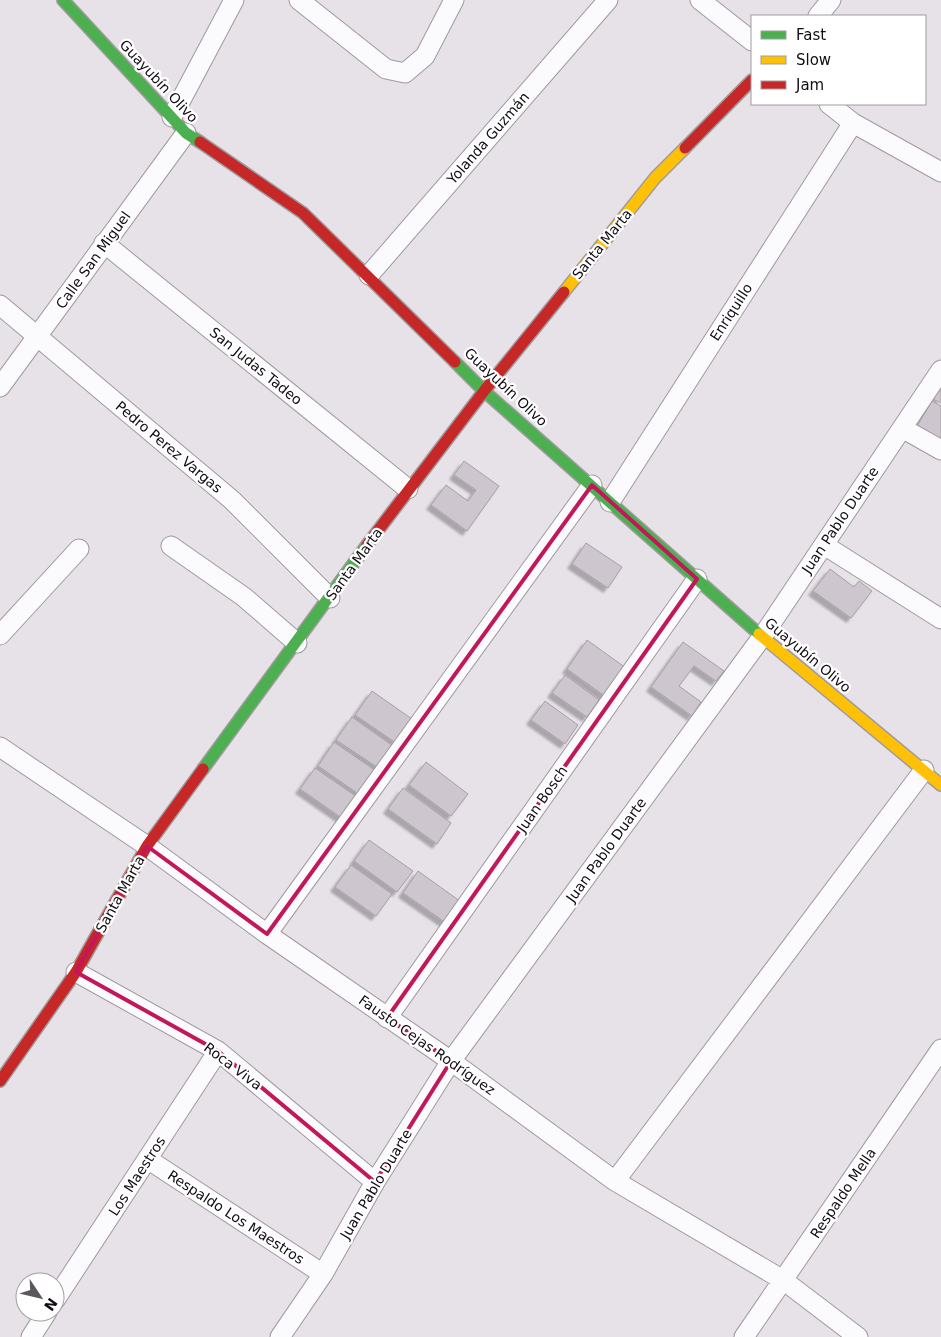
<svg xmlns="http://www.w3.org/2000/svg" width="941" height="1337" font-family="'DejaVu Sans',sans-serif">
  <defs>
    <filter id="shadow"><feDropShadow dx="-4.5" dy="4.5" stdDeviation="1" flood-color="#0004"/></filter>
  </defs>
  <rect width="100%" height="100%" fill="#e7e1e8"/>
  <!-- building -->
  <path fill="#cdc6ce" stroke="#a4a0a5" filter="url(#shadow)" d="M941,386V403L933,399Z
    M932,401L941,406V443L916,428Z
    M464,461L499,486L467,531L431,505L446,485L468,501L476,490L454,475Z
    M586,543L622,567L608,588L572,564Z
    M830,569L854,587L859,581L872,591L851,618L813,591Z
    M587,640L626,668L606,697L567,669Z
    M683,642L724,671L716,681L694,666L679,686L701,702L692,716L651,687Z
    M565,675L599,700L587,717L552,693Z
    M372,691L412,719L396,743L355,715Z
    M545,701L578,725L565,744L531,720Z
    M352,717L393,746L383,771L336,740Z
    M334,742L379,773L363,797L318,766Z
    M426,762L468,794L451,816L409,785Z
    M315,768L360,799L346,821L300,789Z
    M403,788L451,823L437,844L388,809Z
    M369,840L413,871L397,892L354,861Z
    M351,865L392,894L376,916L335,887Z
    M418,871L464,904L449,925L403,893Z"/>
  <g fill="none" stroke-linecap="round" stroke-linejoin="round">
    <!-- street casing -->
    <g stroke="#9e9a9e" stroke-width="21">
      <path id="street" d="M299,0L386,69L405,73L425,56L454,0
        M700,0L752,41
        M818,16L831,0
        M829,104L853,123L941,172
        M172,117L234,0
        M104,243L408,489
        M369,275L608,0
        M0,305L232,500L330,598
        M0,387L186,133
        M902,428L941,450
        M610,502L853,123
        M824,545L941,619
        M171,546L244,597L297,643
        M0,635L79,549
        M0,747L147,846L267,934L451,1061L615,1181L783,1280L858,1337
        M267,934L592,485
        M76,972L218,1051L375,1182
        M387,1018L697,579
        M149,1160L323,1274
        M615,1181L924,770
        M55,1300L218,1051
        M31,1337L47,1312
        M280,1337L323,1274L375,1182L451,1061L762,637L941,370
        M744,1337L941,1049"/>
    </g>
    <!-- fast casing -->
    <g stroke="#9e9a9e" stroke-width="14">
      <path id="fast" d="M63,0L186,133L200,142
        M455,362L484,391L759,634
        M203,769L367,545"/>
    </g>
    <!-- slow casing -->
    <g stroke="#9e9a9e" stroke-width="14">
      <path id="slow" d="M564,292L655,178L685,148
        M759,634L941,785"/>
    </g>
    <!-- jam casing -->
    <g stroke="#9e9a9e" stroke-width="14">
      <path id="jam" d="M200,142L303,213L455,362
        M685,148L752,80
        M367,545L484,391L564,292
        M0,1081L76,972L147,846L203,769"/>
    </g>
    <!-- street -->
    <use href="#street" stroke="#fbfafc" stroke-width="19"/>
    <!-- fast -->
    <use href="#fast" stroke="#4caf50" stroke-width="11"/>
    <!-- slow -->
    <use href="#slow" stroke="#ffc107" stroke-width="11"/>
    <!-- jam -->
    <use href="#jam" stroke="#c62828" stroke-width="11"/>
  </g>
  <!-- marked area -->
  <path fill="none" stroke="#c2185b" stroke-width="4" stroke-linejoin="round" d="M592,485L697,579L387,1018L451,1061L375,1182L218,1051L76,972L147,846L267,934Z"/>
  <g text-anchor="middle" stroke-width="4.5" stroke-linejoin="round" paint-order="stroke">
    <!-- street labels -->
    <g font-size="14" fill="#110d12" stroke="#fff">
      <text transform="translate(159 81) rotate(47)" y="5">Guayubín Olivo</text>
      <text transform="translate(488 138) rotate(-49)" y="5">Yolanda Guzmán</text>
      <text transform="translate(602 244) rotate(-51)" y="5">Santa Marta</text>
      <text transform="translate(93 260) rotate(-54)" y="5">Calle San Miguel</text>
      <text transform="translate(731 312) rotate(-57)" y="5">Enriquillo</text>
      <text transform="translate(256 366) rotate(39)" y="5">San Judas Tadeo</text>
      <text transform="translate(506 387) rotate(43)" y="5">Guayubín Olivo</text>
      <text transform="translate(169 447) rotate(40)" y="5">Pedro Perez Vargas</text>
      <text transform="translate(840 520) rotate(-56)" y="5">Juan Pablo Duarte</text>
      <text transform="translate(354 564) rotate(-54)" y="5">Santa Marta</text>
      <text transform="translate(808 655) rotate(40)" y="5">Guayubín Olivo</text>
      <text transform="translate(542 799) rotate(-55)" y="5">Juan Bosch</text>
      <text transform="translate(606 850) rotate(-54)" y="5">Juan Pablo Duarte</text>
      <text transform="translate(120 894) rotate(-61)" y="5">Santa Marta</text>
      <text transform="translate(427 1045) rotate(35)" y="5">Fausto Cejas Rodríguez</text>
      <text transform="translate(233 1066) rotate(37)" y="5">Roca Viva</text>
      <text transform="translate(137 1176) rotate(-57)" y="5">Los Maestros</text>
      <text transform="translate(376 1184) rotate(-59)" y="5">Juan Pablo Duarte</text>
      <text transform="translate(843 1193) rotate(-56)" y="5">Respaldo Mella</text>
      <text transform="translate(236 1217) rotate(33)" y="5">Respaldo Los Maestros</text>
    </g>
  </g>
  <!-- legend -->
  <rect x="751" y="15" width="175" height="90" fill="#ffffff" stroke="#a09ea0"/>
  <rect x="761" y="31" width="25" height="8" fill="#4caf50" stroke="#a09ea0"/>
  <text x="796" y="40" font-size="15" fill="#110d12">Fast</text>
  <rect x="761" y="56" width="25" height="8" fill="#ffc107" stroke="#a09ea0"/>
  <text x="796" y="65" font-size="15" fill="#110d12">Slow</text>
  <rect x="761" y="81" width="25" height="8" fill="#c62828" stroke="#a09ea0"/>
  <text x="796" y="90" font-size="15" fill="#110d12">Jam</text>
  <!-- north arrow -->
  <g transform="translate(40 1297) rotate(125)"><circle r="24" fill="#ffffff" stroke="#a09ea0"/>
  <path d="M0-4L9 19L0 12L-9 19Z" fill="#5c575d"/>
  <text y="-8" font-size="14" font-weight="bold" text-anchor="middle" fill="#110d12">N</text>
  </g>
</svg>
